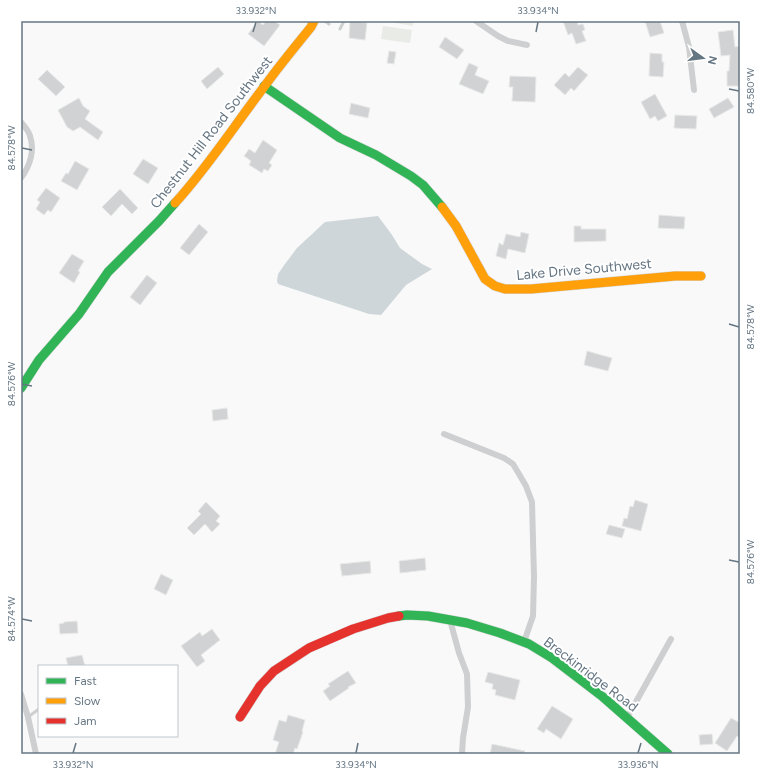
<svg xmlns="http://www.w3.org/2000/svg" width="761" height="775" font-family="Figtree,sans-serif">
  <rect width="100%" height="100%" fill="#f9f9f9"/>
  <!-- green -->
  <path fill="#e8ebe6" d="M384,21H413V26Z
    M383,26L412,30L410,43L381,39Z"/>
  <!-- water -->
  <path fill="#ced6d9" d="M378,216L392,235L400,248L422,264L432,269L406,285L381,315L369,314L278,284L277,281L278,274L285,264L297,248L325,222Z"/>
  <!-- building -->
  <path fill="#d0d2d3" stroke="#e8e8e8" d="M258,21L263,25L266,21H274L280,25L264,46L248,34Z
    M350,21L367,23L365,40L349,38Z
    M563,21H577L578,25L583,24L585,30L582,31L586,41L576,44L572,33L568,35Z
    M645,21H660L664,33L650,37Z
    M733,30L735,47L740,46V86H727V71H729L730,55L721,56L718,32Z
    M445,37L464,50L457,59L439,47Z
    M389,51L396,52L394,64L387,63Z
    M650,53L662,54V62H664L663,77L649,76Z
    M469,63L478,67L475,75L489,81L483,94L459,84Z
    M218,67L224,74L207,89L201,81Z
    M578,67L588,75L574,91L571,88L565,95L554,85L565,73L569,77Z
    M47,70L65,87L56,96L38,79Z
    M510,76L536,77L535,102L512,101L513,87H509Z
    M655,94L667,116L658,121L655,116L650,119L641,102Z
    M79,98L83,106L90,111L85,119L103,132L98,140L80,127L73,131L67,127L58,110Z
    M728,98L734,107L714,118L709,109Z
    M351,103L370,108L368,118L349,114Z
    M675,115L697,116L696,129L674,128Z
    M263,140L277,150L269,163L272,165L268,171L264,169L262,173L249,165L251,161L244,156L249,149L255,153Z
    M143,159L158,168L148,184L133,174Z
    M75,161L89,169L77,190L61,181L66,173L68,174Z
    M46,188L60,198L51,212L48,210L44,215L36,209L40,202L37,200Z
    M120,189L138,208L132,214L122,204L111,216L102,207Z
    M659,215L685,217L684,229L658,228Z
    M199,224L208,232L189,255L180,248Z
    M574,226H581V229H606V241L574,242Z
    M521,232L529,234L525,253L508,249L506,259L496,256L499,243L503,245L506,234L520,237Z
    M72,254L84,261L78,271L80,272L74,283L59,273Z
    M147,275L157,283L140,305L130,297Z
    M587,351L612,358L608,371L584,365Z
    M227,408L228,419L213,421L212,410Z
    M635,500L648,504L641,531L622,526L624,518L627,519L630,506L633,507Z
    M206,502L220,516L216,521L220,524L212,532L205,524L194,535L187,528L201,514L198,511Z
    M609,525L625,529L622,538L606,534Z
    M425,558L426,570L400,573L399,561Z
    M370,561L371,573L342,576L340,564Z
    M161,574L173,580L166,595L154,589Z
    M77,621L78,633L60,634L59,624L64,623V622Z
    M212,629L220,640L201,655L205,661L197,667L181,646L200,632L202,636Z
    M82,655L85,666H68L66,658Z
    M348,671L356,683L348,687L349,688L330,701L323,691L330,686L328,684Z
    M488,672L520,680L515,700L495,695L496,690L492,689L493,684L485,682Z
    M552,706L573,719L561,739L546,729L544,733L537,729Z
    M288,715L305,720L302,731L303,732L297,749L295,748L293,754H275L279,742L273,740L279,720L286,722Z
    M731,718L740,723V738L737,736L727,751L715,743Z
    M712,734L713,744L700,745L699,735Z
    M492,744L525,751L524,754H490Z"/>
  <g fill="none" stroke-linecap="round" stroke-linejoin="round">
    <!-- fast casing -->
    <g stroke="#d5d6d7" stroke-width="10">
      <path id="fast" d="M264,86L340,138L376,155L411,176L423,185L442,207
        M21,388L39,360L79,314L108,272L159,221L175,203
        M399,616L407,615L428,616L467,623L500,633L529,644L552,658L603,697L668,754"/>
    </g>
    <!-- slow casing -->
    <g stroke="#d5d6d7" stroke-width="10">
      <path id="slow" d="M175,203C208,167 234,126 264,87C279,66 295,47 311,27L314,21
        M442,207L456,226L485,279L495,286L505,289H531L675,276H701"/>
    </g>
    <!-- jam casing -->
    <g stroke="#d5d6d7" stroke-width="10">
      <path id="jam" d="M240,717L260,686L274,671L309,648L353,629L388,618L399,616"/>
    </g>
    <!-- lane -->
    <path stroke="#cecfd0" stroke-width="3" d="M325,21L329,24
      M340,29L344,21
      M28,717L39,709"/>
    <!-- street -->
    <path stroke="#cecfd0" stroke-width="6" d="M476,21L498,36L508,41L527,45
      M682,21L689,47L694,90
      M21,122C24,126 29,131 30,136C35,150 30,166 21,178
      M444,434L504,458L513,464L519,474L526,486L532,502L534,577L533,616L524,642
      M450,620L459,653L467,674L468,707L463,738L462,754
      M21,694L28,717L36,754
      M627,718L671,639"/>
    <!-- fast -->
    <use href="#fast" stroke="#30b455" stroke-width="9"/>
    <!-- slow -->
    <use href="#slow" stroke="#ff9f0a" stroke-width="9"/>
    <!-- jam -->
    <use href="#jam" stroke="#e5322d" stroke-width="9"/>
  </g>
  <!-- ticks -->
  <path fill="none" stroke="#657683" stroke-width="1.5" d="M253,32L256,22M536,32L538,22M729,89L739,91M22,148L32,150M729,324L739,327M22,384L32,386M729,560L739,562M22,619L32,621M73,753L76,743M356,753L358,743M638,753L641,743"/>
  <g text-anchor="middle" stroke-width="4" stroke-linejoin="round" paint-order="stroke">
    <!-- street labels -->
    <g font-size="14" fill="#657683" stroke="#fff">
      <text transform="translate(211 132) rotate(-52)" y="5">Chestnut Hill Road Southwest</text>
      <text transform="translate(584 269) rotate(-5)" y="5">Lake Drive Southwest</text>
      <text transform="translate(591 674) rotate(37)" y="5">Breckinridge Road</text>
    </g>
  </g>
  <!-- border -->
  <rect width="761" height="775" fill="none" stroke="#ffffff" stroke-width="44"/>
  <!-- legend -->
  <rect x="38" y="665" width="140" height="72" fill="#ffffff" stroke="#c1c8cd"/>
  <rect x="46" y="678" width="20" height="6" fill="#30b455" stroke="#c1c8cd"/>
  <text x="74" y="685" font-size="12" fill="#657683">Fast</text>
  <rect x="46" y="698" width="20" height="6" fill="#ff9f0a" stroke="#c1c8cd"/>
  <text x="74" y="705" font-size="12" fill="#657683">Slow</text>
  <rect x="46" y="718" width="20" height="6" fill="#e5322d" stroke="#c1c8cd"/>
  <text x="74" y="725" font-size="12" fill="#657683">Jam</text>
  <!-- north arrow -->
  <g transform="translate(703 58) rotate(104)" stroke="#ffffff" stroke-width="3" paint-order="stroke">
  <path d="M0-3L7 15L0 10L-7 15Z" fill="#657683"/>
  <text y="-6" font-size="11" font-weight="bold" text-anchor="middle" fill="#657683">N</text>
  </g>
  <rect x="22" y="22" width="717" height="731" fill="none" stroke="#657683" stroke-width="1.5"/>
  <g font-size="10" text-anchor="middle" fill="#657683">
    <text x="256" y="14">33.932°N</text>
    <text x="538" y="14">33.934°N</text>
    <text transform="translate(750 91) rotate(-90)" y="4">84.580°W</text>
    <text transform="translate(11 148) rotate(-90)" y="4">84.578°W</text>
    <text transform="translate(750 327) rotate(-90)" y="4">84.578°W</text>
    <text transform="translate(11 384) rotate(-90)" y="4">84.576°W</text>
    <text transform="translate(750 562) rotate(-90)" y="4">84.576°W</text>
    <text transform="translate(11 619) rotate(-90)" y="4">84.574°W</text>
    <text x="73" y="768">33.932°N</text>
    <text x="356" y="768">33.934°N</text>
    <text x="638" y="768">33.936°N</text>
  </g>
</svg>
